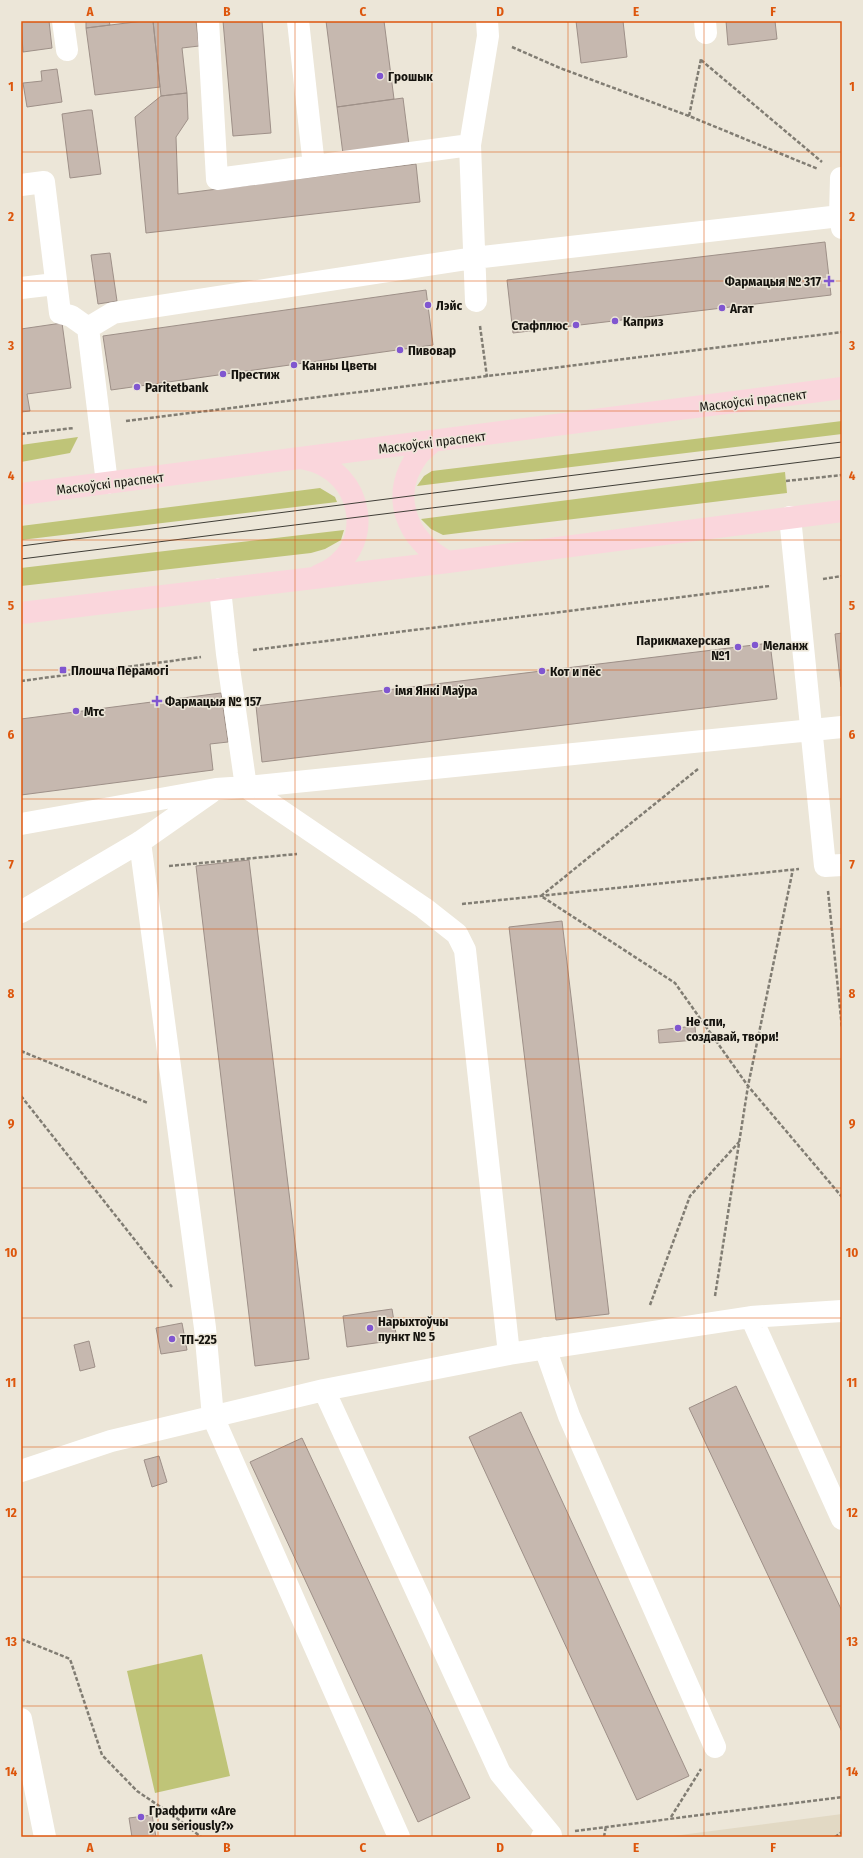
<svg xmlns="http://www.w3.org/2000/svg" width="863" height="1858" font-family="'Fira Sans Condensed',sans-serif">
  <rect width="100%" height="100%" fill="#ece6d8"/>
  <!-- built -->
  <path fill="#e2d9c4" d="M842,1814V1837H665Z"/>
  <!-- green -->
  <path fill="#bfc478" d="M842,421V434L417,486L424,476L432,471Z
    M78,437L70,453L21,462V445Z
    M785,472L787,493L443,535L431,529L421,519Z
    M320,488L335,497L337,502L21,540V526Z
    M344,530L341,540L325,549L311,553L21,586V568Z
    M202,1654L230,1776L155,1793L127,1671Z"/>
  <!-- building -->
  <path fill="#c6b8af" stroke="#9e9088" d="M21,21H49L52,48L23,52Z
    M86,21H109L110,25L86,28Z
    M143,21H153L160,87L95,95L86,28Z
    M153,21H196L199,46L182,48L187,93L161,96Z
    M223,21H262L271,133L233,136Z
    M326,21H384L394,99L337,107Z
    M576,21H623L627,57L581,63Z
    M726,21H775L777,39L728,45Z
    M57,69L62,102L27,107L23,83L42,81L41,71Z
    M187,93L188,119L176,137L178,194L416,164L420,202L146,233L135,117L161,96Z
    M403,98L409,145L343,154L337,107Z
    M88,110H92L101,174L70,178L62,114Z
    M825,242L831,295L513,333L507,280Z
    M110,253L117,301L98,304L91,255Z
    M426,290L433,345L111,390L103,336Z
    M62,323L71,388L27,394L30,411L21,412V329Z
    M842,633V687H841L835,634Z
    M770,643L777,699L262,762L256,706Z
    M221,693L228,742L210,744L213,770L21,795V719Z
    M249,860L309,1359L255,1366L196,866Z
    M562,921L609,1314L556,1320L509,927Z
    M695,1026L696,1040L659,1043L658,1030Z
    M392,1309L397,1340L347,1347L343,1316Z
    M182,1323L187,1350L161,1354L156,1328Z
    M89,1341L95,1367L80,1371L74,1345Z
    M736,1386L842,1611V1732L689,1408Z
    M521,1412L689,1776L637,1800L469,1437Z
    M302,1438L470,1798L418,1822L250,1462Z
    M159,1456L167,1482L152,1487L144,1460Z
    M152,1815L156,1837H132L129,1818Z"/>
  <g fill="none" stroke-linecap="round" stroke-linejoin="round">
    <!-- path -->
    <path stroke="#817d73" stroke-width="2.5" stroke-dasharray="4 2" stroke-linecap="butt" d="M512,47L560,68L689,116L818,169
      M701,60L822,162
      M689,116L701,59
      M480,326L487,377
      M126,421L842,332
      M21,434L74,428
      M786,481L842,475
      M823,579L842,576
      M253,650L770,586
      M21,681L201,657
      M698,769L541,896L675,983L748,1086L842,1197
      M169,866L297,854
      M828,891L842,1028
      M462,904L799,869
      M21,1051L148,1103
      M21,1096L172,1287
      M715,1296L748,1086L793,869
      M650,1305L690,1196L739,1142
      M21,1639L70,1659L102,1755L137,1791L174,1816L201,1837
      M671,1817L701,1769
      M575,1831L842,1797
      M604,1837L606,1826
      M835,1837L842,1832"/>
    <!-- minor -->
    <path stroke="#fff" stroke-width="22" d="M63,21L67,50
      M208,21L217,179L470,145
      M298,21L314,166
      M705,21L706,33
      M21,185L44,182L60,313L71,316L88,328L113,313L474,258L840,216L842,228
      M840,216L841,178H842
      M21,288L55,284
      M476,301L470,145L488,36L487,21
      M88,328L107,483
      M790,517L825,866L842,865
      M220,589L227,654L246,787L842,727
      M21,824L216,789L246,787L424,908L457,934L465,950L509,1354
      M140,842L205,1328L213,1417L399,1837
      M21,912L140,842L210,793
      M751,1317L842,1519
      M545,1348L569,1416L715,1747
      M324,1390L500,1773L551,1835L542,1837
      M21,1471L111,1441L324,1390L509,1354L751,1317L842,1311
      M21,1719L45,1837"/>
    <!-- major -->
    <path stroke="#fad6dc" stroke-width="22" d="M432,442C428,446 423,450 419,454C388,494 406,540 448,562
      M305,459C366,470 378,553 319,575
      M21,494L842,388
      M21,613L448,562L842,511"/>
    <!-- tram -->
    <path stroke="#403e37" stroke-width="1" d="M21,546L527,481L842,442
      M21,559L842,457"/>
  </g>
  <!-- grid -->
  <path fill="none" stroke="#dd560c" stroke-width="1" stroke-opacity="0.55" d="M158,21V1837M295,21V1837M432,21V1837M568,21V1837M704,21V1837M21,152H842M21,281H842M21,411H842M21,540H842M21,670H842M21,799H842M21,929H842M21,1059H842M21,1188H842M21,1318H842M21,1447H842M21,1577H842M21,1706H842"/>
  <!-- markers -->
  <g fill="#8056d0" stroke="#ece6d8" stroke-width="1.5">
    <circle cx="380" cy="76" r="4"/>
    <path d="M827 275h4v4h4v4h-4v4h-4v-4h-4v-4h4z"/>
    <circle cx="428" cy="305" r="4"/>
    <circle cx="722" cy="308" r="4"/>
    <circle cx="615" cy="321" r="4"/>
    <circle cx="576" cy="325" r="4"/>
    <circle cx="400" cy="350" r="4"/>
    <circle cx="294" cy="365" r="4"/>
    <circle cx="223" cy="374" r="4"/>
    <circle cx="137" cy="387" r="4"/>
    <circle cx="755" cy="645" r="4"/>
    <circle cx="738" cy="647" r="4"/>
    <rect x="59" y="666" width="8" height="8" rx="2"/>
    <circle cx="542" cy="671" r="4"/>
    <circle cx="387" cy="690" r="4"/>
    <path d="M155 695h4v4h4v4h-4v4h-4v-4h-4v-4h4z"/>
    <circle cx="76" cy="711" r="4"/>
    <circle cx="678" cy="1028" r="4"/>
    <circle cx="370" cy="1328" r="4"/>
    <circle cx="172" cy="1339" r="4"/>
    <circle cx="141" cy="1817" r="4"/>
  </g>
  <g text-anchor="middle" stroke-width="3" stroke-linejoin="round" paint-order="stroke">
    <!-- poi labels -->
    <g font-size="13" font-weight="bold" fill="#15130e" stroke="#ece6d8" text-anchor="start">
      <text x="388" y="81">Грошык</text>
      <text x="821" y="286" text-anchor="end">Фармацыя № 317</text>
      <text x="436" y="310">Лэйс</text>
      <text x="730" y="313">Агат</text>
      <text x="623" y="326">Каприз</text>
      <text x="568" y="330" text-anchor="end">Стафплюс</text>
      <text x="408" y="355">Пивовар</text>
      <text x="302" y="370">Канны Цветы</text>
      <text x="231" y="379">Престиж</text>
      <text x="145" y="392">Paritetbank</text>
      <text x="730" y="645" text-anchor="end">Парикмахерская<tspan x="730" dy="15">№1</tspan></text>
      <text x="763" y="650">Меланж</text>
      <text x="71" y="675">Плошча Перамогі</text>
      <text x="550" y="676">Кот и пёс</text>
      <text x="395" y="695">імя Янкі Маўра</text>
      <text x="165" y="706">Фармацыя № 157</text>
      <text x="84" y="716">Мтс</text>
      <text x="686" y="1026">Не спи,<tspan x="686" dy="15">создавай, твори!</tspan></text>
      <text x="378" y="1326">Нарыхтоўчы<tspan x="378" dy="15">пункт № 5</tspan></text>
      <text x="180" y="1344">ТП-225</text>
      <text x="149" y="1815">Граффити «Are<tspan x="149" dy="15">you seriously?»</tspan></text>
    </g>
    <!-- street labels -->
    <g font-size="13" fill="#15130e" stroke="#ece6d8">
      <text transform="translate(753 400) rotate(-7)" y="5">Маскоўскі праспект</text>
      <text transform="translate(432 442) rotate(-7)" y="5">Маскоўскі праспект</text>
      <text transform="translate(110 483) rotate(-7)" y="5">Маскоўскі праспект</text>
    </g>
  </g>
  <!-- border -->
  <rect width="863" height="1858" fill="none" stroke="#ece6d8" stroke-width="44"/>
  <rect x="22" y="22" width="819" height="1814" fill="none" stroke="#dd560c" stroke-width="1.5"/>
  <g font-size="13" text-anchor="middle" font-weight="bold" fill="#dd560c">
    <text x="90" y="16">A</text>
    <text x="227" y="16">B</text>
    <text x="363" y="16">C</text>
    <text x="500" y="16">D</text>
    <text x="636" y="16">E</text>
    <text x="773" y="16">F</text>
    <text x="11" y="91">1</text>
    <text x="852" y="91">1</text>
    <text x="11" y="221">2</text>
    <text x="852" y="221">2</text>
    <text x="11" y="350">3</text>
    <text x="852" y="350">3</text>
    <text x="11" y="480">4</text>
    <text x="852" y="480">4</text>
    <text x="11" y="610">5</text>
    <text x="852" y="610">5</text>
    <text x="11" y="739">6</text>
    <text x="852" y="739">6</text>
    <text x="11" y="869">7</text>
    <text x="852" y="869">7</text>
    <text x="11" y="998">8</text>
    <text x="852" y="998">8</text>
    <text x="11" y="1128">9</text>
    <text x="852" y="1128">9</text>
    <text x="11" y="1257">10</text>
    <text x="852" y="1257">10</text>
    <text x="11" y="1387">11</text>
    <text x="852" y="1387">11</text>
    <text x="11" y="1517">12</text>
    <text x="852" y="1517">12</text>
    <text x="11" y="1646">13</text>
    <text x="852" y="1646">13</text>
    <text x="11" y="1776">14</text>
    <text x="852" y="1776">14</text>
    <text x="90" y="1852">A</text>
    <text x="227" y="1852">B</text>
    <text x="363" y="1852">C</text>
    <text x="500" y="1852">D</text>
    <text x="636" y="1852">E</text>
    <text x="773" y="1852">F</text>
  </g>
</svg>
